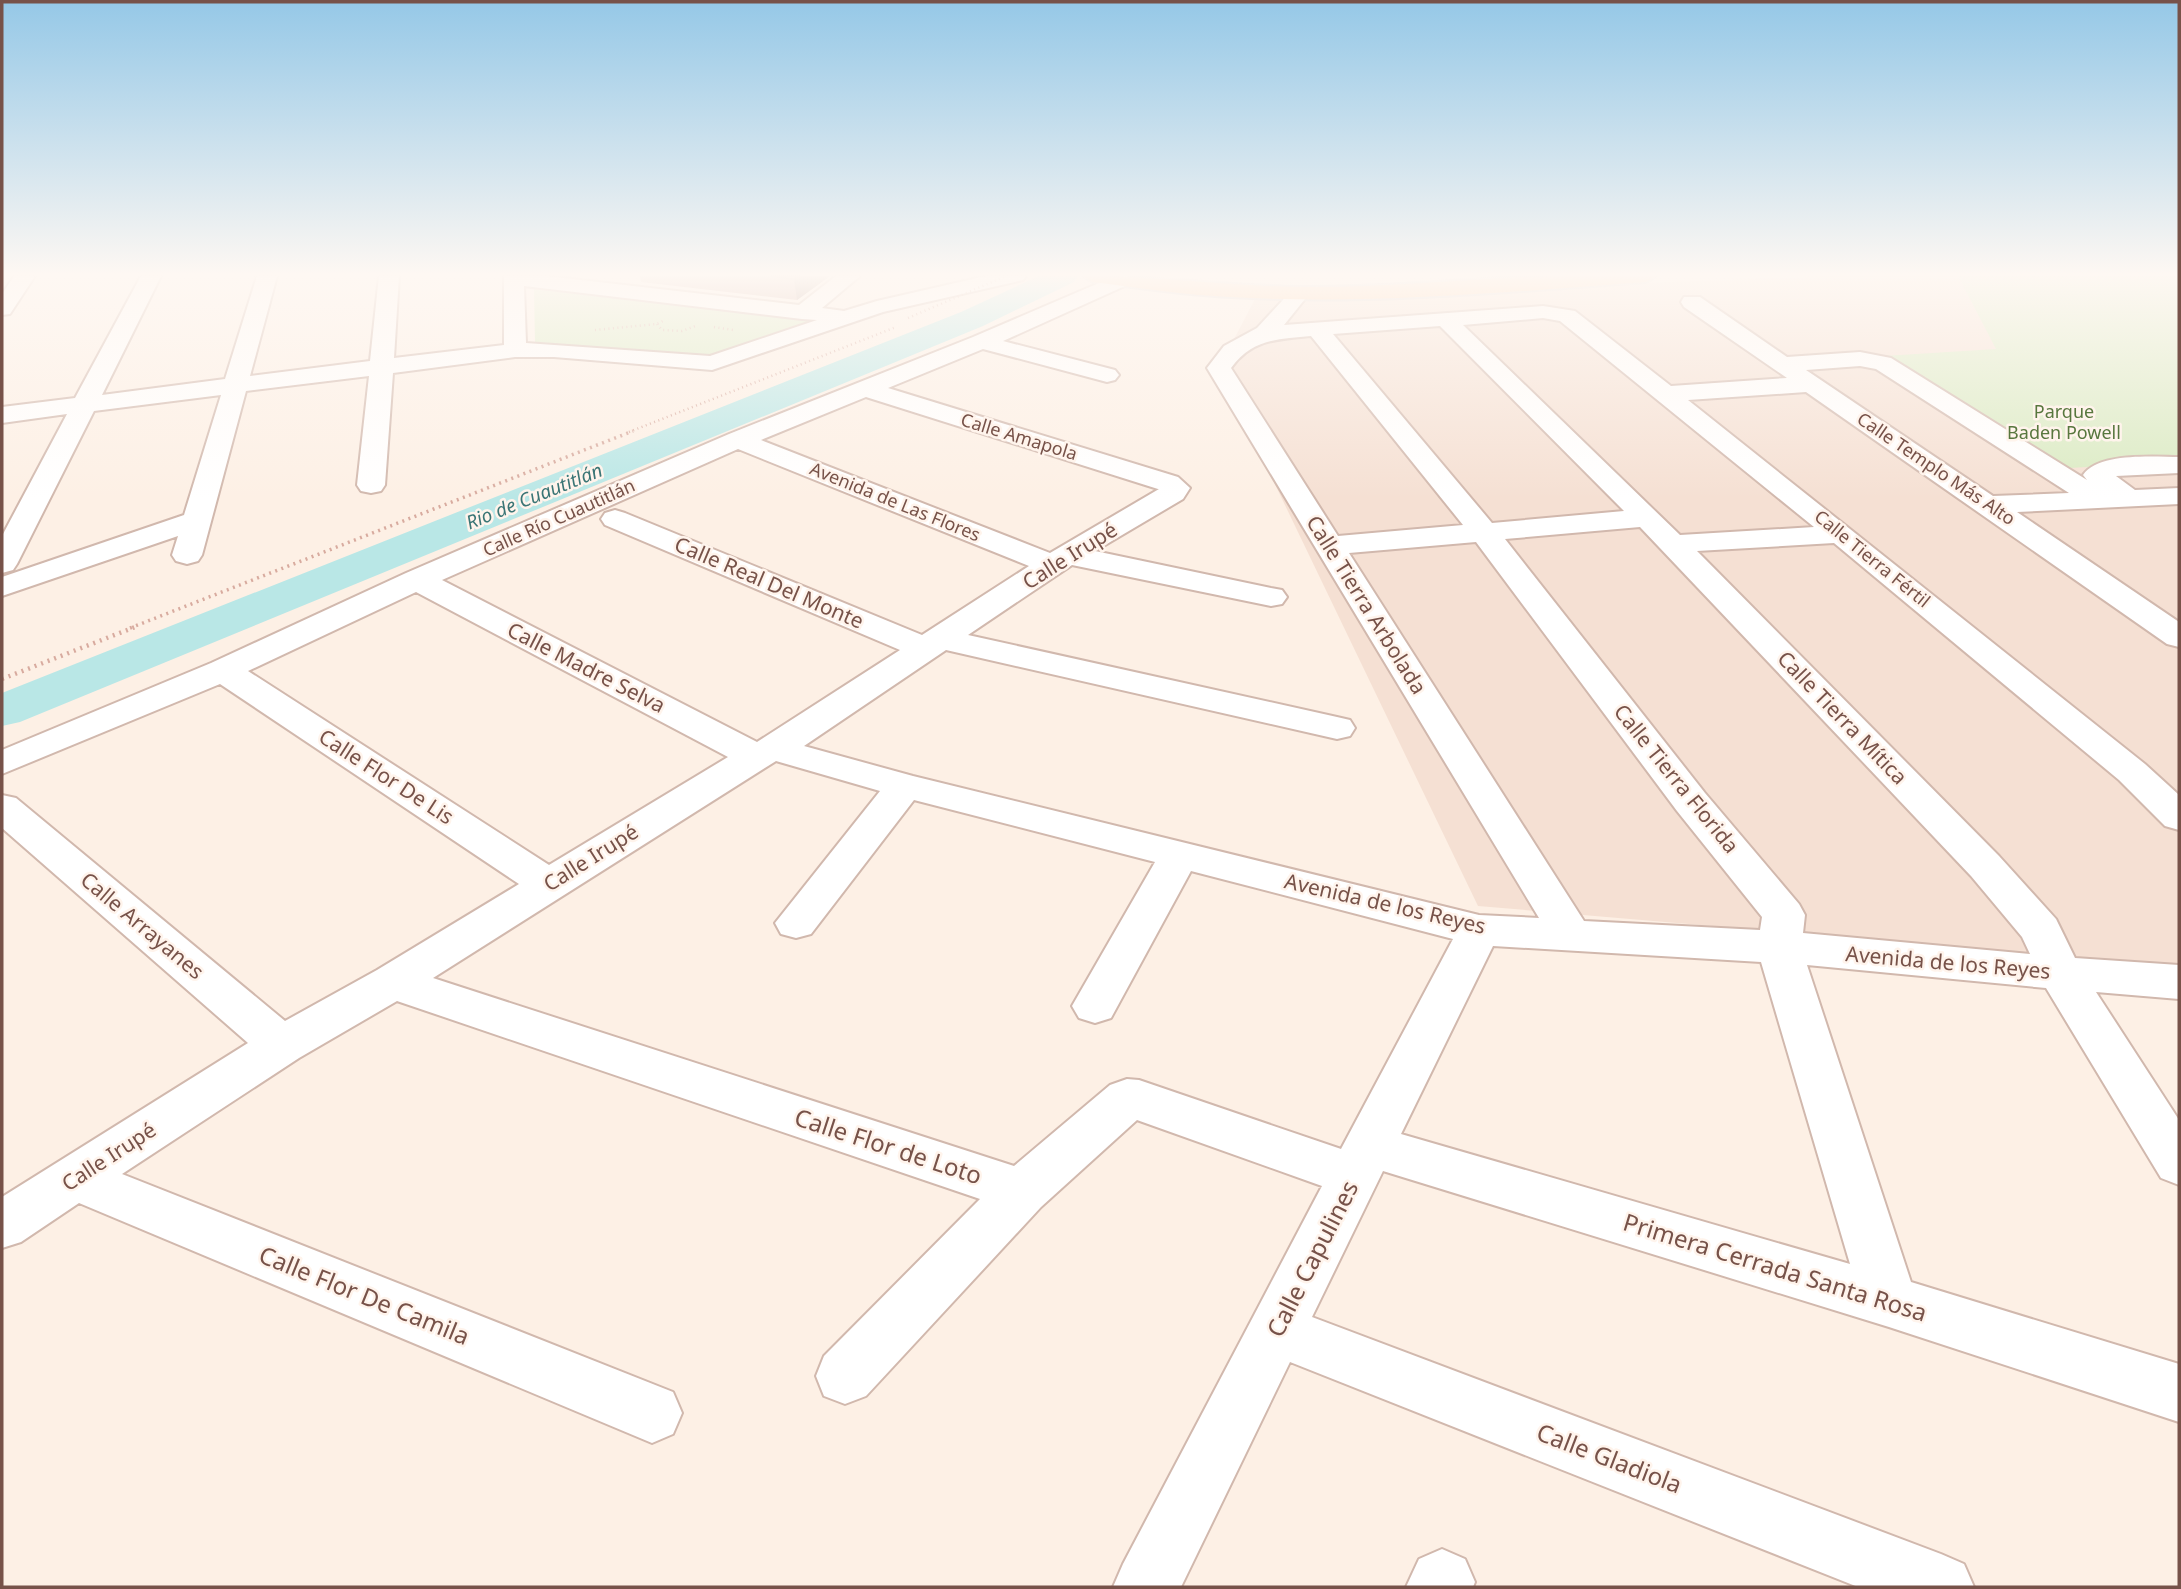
<svg xmlns="http://www.w3.org/2000/svg" width="2181" height="1589" font-family="'Noto Sans',sans-serif">
  <rect width="100%" height="100%" fill="#fdf0e5"/>
  <!-- residential -->
  <path fill="#f5e0d3" d="M1832,276H2179V966L1478,906L1219,368L1256,297Z"/>
  <!-- green -->
  <path fill="#daebc3" d="M1958,276H2179V462L2051,469L1868,357L1996,349Z
    M534,289L826,323L717,359L535,343Z"/>
  <g fill="none" stroke-linecap="round" stroke-linejoin="round">
    <!-- river -->
    <path fill="#b9e7e6" fill-rule="evenodd" d="M1039,276H1078L1074,282L983,326L20,722L2,726V693L961,312Z"/>
    <!-- minor casing -->
    <g stroke="#d1b8ad" stroke-width="4">
      <path id="minor" d="M14,276H35L10,314L2,315V294Z
        M141,276H161L102,395L225,379L257,276H277L250,376L370,361L379,276H399L394,358L504,345V276H546L799,305L836,276H860L822,308L844,311L877,301L986,276H1026L1023,280L883,312L712,370L554,357H515L393,373L385,485L381,491L371,493L361,491L357,485L369,376L246,391L202,555L198,561L187,564L176,561L172,555L178,536L2,596V577L184,515L221,395L94,411L17,564L13,570L2,573V536L67,414L2,423V407L75,398ZM524,286L802,319L817,320L710,356L526,343Z
        M1127,276L1130,281L1127,285L1003,341L1115,370L1119,375L1115,380L1107,382L983,349L888,388L1178,477L1190,488L1183,499L1095,551L1271,588L1282,590L1287,597L1282,604L1271,606L1072,565L968,635L1337,717L1350,720L1355,728L1350,736L1337,739L946,650L804,746L913,776L1479,915L1539,918L1207,368L1224,346L1257,328L1292,290H1306L1309,294L1284,325L1543,306L1575,311L1671,386L1787,378L1684,307L1681,302L1684,297H1700L1787,357L1860,352L1891,358L2087,480L2083,475C2099,452 2154,457 2179,457V473L2116,476L2135,490L2179,488V504L2017,512L2179,622V647L2167,644L1806,392L1688,400L2145,764L2179,795V830L2165,826L2119,780L1834,543L1697,551L1999,856L2056,919L2075,958L2179,965V999L2096,992L2179,1120V1185L2161,1178L2046,988L1807,965L1911,1282L2179,1364V1422L1889,1327L1383,1171L1312,1317L1941,1554L1964,1564L1974,1587H1858L1290,1362L1181,1587H1113L1123,1564L1322,1186L1137,1120L1041,1207L866,1396L845,1404L824,1396L816,1376L824,1356L980,1199L397,1001L299,1058L122,1174L673,1392L682,1413L673,1434L652,1443L79,1203L21,1242L2,1248V1197L248,1043L2,828V795L16,798L285,1021L377,970L519,884L220,684L2,774V750L211,663L406,573L729,434L973,337L1113,277ZM1543,318L1560,321L1814,527L1680,535L1463,325ZM1440,326L1624,511L1492,523L1333,334ZM1311,336L1463,525L1338,536L1231,368C1252,339 1278,339 1311,336ZM1860,366L1876,369L2069,493L1993,496L1806,370ZM866,397L1158,489H1159L1050,553L761,440ZM738,449L1029,566L922,635L625,513L615,510L605,513L601,519L605,525L900,650L757,742L442,580ZM1640,527L1971,876L2022,937L2030,954L1803,933L1805,915L1799,904L1705,793L1505,539ZM1476,542L1677,811L1762,917L1760,930L1584,921L1349,553ZM416,592L728,757L549,865L248,671ZM776,761L880,791L775,923L781,934L796,938L811,934L914,800L1155,862L1072,1006L1079,1018L1095,1023L1111,1018L1191,871L1453,939L1341,1149L1139,1080L1127,1079L1110,1085L1014,1166L433,978ZM1493,946L1761,962L1850,1264L1401,1134Z
        M1442,1549L1465,1559L1475,1582L1473,1587H1406L1419,1559Z"/>
    </g>
    <!-- major casing -->
    <g stroke="#d9cfcc" stroke-width="4">
      <path id="major" d="M1083,276C1156,276 1228,286 1300,287C1386,288 1470,278 1555,276C1589,276 1622,276 1656,276L1646,282C1508,292 1369,305 1231,297C1185,295 1139,288 1093,282Z"/>
    </g>
    <!-- path-far2 -->
    <path stroke="#d8ab9f" stroke-width="2.5" stroke-dasharray="1 3.5" stroke-linecap="butt" d="M657,324L662,330L682,331L698,325
      M714,327L733,330
      M595,330L657,324L665,320
      M629,432L896,327"/>
    <!-- path-far1 -->
    <path stroke="#d8ab9f" stroke-width="3.5" stroke-dasharray="2 4.5" stroke-linecap="butt" d="M130,628L633,431"/>
    <!-- path -->
    <path stroke="#d8ab9f" stroke-width="4.5" stroke-dasharray="2 5" stroke-linecap="butt" d="M2,679L135,627"/>
    <!-- minor -->
    <use href="#minor" fill="#fff" fill-rule="evenodd"/>
    <!-- major -->
    <use href="#major" fill="#fdc99c" fill-rule="evenodd"/>
    <!-- path-bridge -->
    <path stroke="#d8ab9f" stroke-width="2.5" stroke-dasharray="1 3.5" stroke-linecap="butt" d="M908,318L1006,276"/>
  </g>
  <!-- wall -->
  <path fill="#d1ada2" d="M640,276H830L797,300L641,282Z"/>
  <!-- shaded-wall -->
  <path fill="#aa8d84" d="M798,276H830L797,300L794,279Z"/>
  <!-- building -->
  <path fill="#f3c9bc" stroke="#aa8d84" stroke-width="2" d="M771,276H798L794,279Z"/>
  <!-- sky -->
  <linearGradient id="sky" x2="0" y2="1"><stop stop-color="#95c8e7"/><stop offset="0.55" stop-color="#fef8f3"/><stop offset="1" stop-color="#fef8f3" stop-opacity="0"/></linearGradient>
  <rect width="2181" height="499" fill="url(#sky)"/>
  <g text-anchor="middle" stroke-width="5" stroke-linejoin="round" paint-order="stroke">
    <!-- far-park labels -->
    <g font-size="18" fill="#58773e" stroke="#fff4ec">
      <text x="2064" y="418">Parque<tspan x="2064" dy="21">Baden Powell</tspan></text>
    </g>
    <!-- far-street labels -->
    <g font-size="18" fill="#775249" stroke="#fff4ec">
      <text transform="translate(1019 437) rotate(17)" y="6">Calle Amapola</text>
      <text transform="translate(1936 469) rotate(34)" y="6">Calle Templo Más Alto</text>
      <text transform="translate(895 502) rotate(22)" y="6">Avenida de Las Flores</text>
      <text transform="translate(559 518) rotate(-24)" y="6">Calle Río Cuautitlán</text>
      <text transform="translate(1872 559) rotate(39)" y="6">Calle Tierra Fértil</text>
    </g>
    <!-- far-water labels -->
    <g font-size="19" font-style="italic" fill="#3a7575" stroke="#fff4ec">
      <text transform="translate(534 496) rotate(-22)" y="7">Rio de Cuautitlán</text>
    </g>
    <!-- street labels -->
    <g font-size="21" fill="#775249" stroke="#fff4ec">
      <text transform="translate(1070 556) rotate(-32)" y="7">Calle Irupé</text>
      <text transform="translate(769 583) rotate(23)" y="7">Calle Real Del Monte</text>
      <text transform="translate(1366 605) rotate(58)" y="7">Calle Tierra Arbolada</text>
      <text transform="translate(586 668) rotate(27)" y="7">Calle Madre Selva</text>
      <text transform="translate(1842 718) rotate(46)" y="7">Calle Tierra Mítica</text>
      <text transform="translate(386 777) rotate(33)" y="7">Calle Flor De Lis</text>
      <text transform="translate(1676 779) rotate(51)" y="7">Calle Tierra Florida</text>
      <text transform="translate(591 858) rotate(-32)" y="7">Calle Irupé</text>
      <text transform="translate(1385 904) rotate(13)" y="7">Avenida de los Reyes</text>
      <text transform="translate(142 926) rotate(40)" y="7">Calle Arrayanes</text>
      <text transform="translate(1948 963) rotate(5)" y="7">Avenida de los Reyes</text>
      <text transform="translate(109 1157) rotate(-33)" y="7">Calle Irupé</text>
    </g>
    <!-- near-street labels -->
    <g font-size="24" fill="#775249" stroke="#fff4ec">
      <text transform="translate(888 1147) rotate(18)" y="8">Calle Flor de Loto</text>
      <text transform="translate(1313 1259) rotate(-63)" y="8">Calle Capulines</text>
      <text transform="translate(1775 1268) rotate(17)" y="8">Primera Cerrada Santa Rosa</text>
      <text transform="translate(364 1296) rotate(22)" y="8">Calle Flor De Camila</text>
      <text transform="translate(1609 1459) rotate(21)" y="8">Calle Gladiola</text>
    </g>
  </g>
  <!-- border -->
  <rect width="2181" height="1589" fill="none" stroke="#775249" stroke-width="7"/>
</svg>
